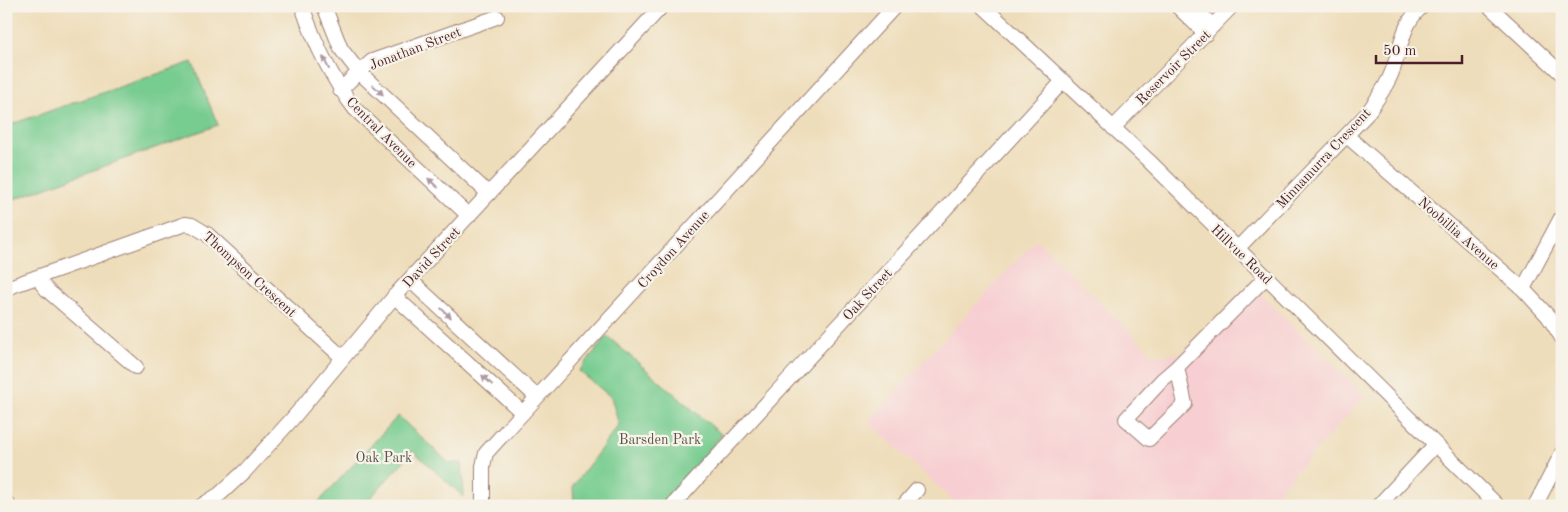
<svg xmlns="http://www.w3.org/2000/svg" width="1568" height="512" font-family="'Old Standard TT',serif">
  <rect width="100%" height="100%" fill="#f7f3e8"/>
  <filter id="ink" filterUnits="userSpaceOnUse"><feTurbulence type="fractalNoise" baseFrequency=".02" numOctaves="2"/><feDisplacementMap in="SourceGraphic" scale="10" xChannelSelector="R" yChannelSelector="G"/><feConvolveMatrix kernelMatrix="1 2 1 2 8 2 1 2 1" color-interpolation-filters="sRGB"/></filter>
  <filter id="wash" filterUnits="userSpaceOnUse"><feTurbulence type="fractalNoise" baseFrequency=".0096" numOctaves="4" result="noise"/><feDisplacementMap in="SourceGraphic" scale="20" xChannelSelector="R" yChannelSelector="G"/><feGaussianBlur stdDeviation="1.12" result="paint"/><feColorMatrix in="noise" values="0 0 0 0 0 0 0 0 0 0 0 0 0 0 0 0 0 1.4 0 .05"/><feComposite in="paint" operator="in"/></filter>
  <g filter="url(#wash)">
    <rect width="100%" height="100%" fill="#eeddba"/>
    <!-- built -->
    <path fill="#f7cfd2" d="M1036,239L1154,356L1182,353L1250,284L1365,396L1265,506H959L868,422Z"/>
    <!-- green -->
    <path fill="#77cc90" stroke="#60765e" d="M192,62L218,125L6,202V126Z
      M607,336L722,435L658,506H574L573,486L619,425L611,397L579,371Z
      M398,416L449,463H462L464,497L413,451L363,506H315Z"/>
  </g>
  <g filter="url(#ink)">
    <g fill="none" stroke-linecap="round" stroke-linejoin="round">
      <!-- minor casing -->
      <g stroke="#9c7e72" stroke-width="16">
        <path id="minor" d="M302,6C315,44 331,78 355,109L469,216
          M324,6L341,49L359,72L489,194
          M983,6L1149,161L1498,506
          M1177,6L1206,34
          M1192,6L1213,26
          M1489,6L1562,74
          M340,90L359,72L372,61L497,17
          M1113,128L1232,6
          M1347,136L1523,289L1548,316L1562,338
          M1237,249L1366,115C1375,102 1386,88 1392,72C1401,49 1402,22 1423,6
          M40,276L42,284L47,290L136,367
          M410,280L537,397
          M1523,289L1562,216
          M6,290L12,286L185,224L192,225L207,234L343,358
          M394,296L523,413
          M1177,367L1162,380L1126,419L1149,439L1185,404L1177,367L1266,277
          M6,502L9,506
          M201,506L220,494L245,471L293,418L398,292L662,6
          M483,506V466L486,453L895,6
          M672,506L1063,81
          M903,506L917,490
          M1378,506L1435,445
          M1535,506L1562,453"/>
      </g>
      <!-- minor -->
      <use href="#minor" stroke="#fff" stroke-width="14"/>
    </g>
    <!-- one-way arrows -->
    <defs><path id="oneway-solid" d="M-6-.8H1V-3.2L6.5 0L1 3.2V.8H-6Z" transform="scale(1.25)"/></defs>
    <g fill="#ae9aa0">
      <use href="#oneway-solid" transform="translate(326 63) rotate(-116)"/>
      <use href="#oneway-solid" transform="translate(378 90) rotate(43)"/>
      <use href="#oneway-solid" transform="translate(433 183) rotate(-137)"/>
      <use href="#oneway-solid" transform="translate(446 313) rotate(43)"/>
      <use href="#oneway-solid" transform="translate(487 380) rotate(-138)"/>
    </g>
  </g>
  <g text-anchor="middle" stroke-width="4.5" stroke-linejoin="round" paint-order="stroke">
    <!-- street labels -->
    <g font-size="14" fill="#4a1f2b" stroke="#f7f3e8">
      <text transform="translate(415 48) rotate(-21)" y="5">Jonathan Street</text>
      <text transform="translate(1173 67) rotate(-45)" y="5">Reservoir Street</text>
      <text transform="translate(382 132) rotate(45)" y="5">Central Avenue</text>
      <text transform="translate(1323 158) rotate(-47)" y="5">Minnamurra Crescent</text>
      <text transform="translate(1459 233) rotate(41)" y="5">Noobillia Avenue</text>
      <text transform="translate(673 249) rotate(-48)" y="5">Croydon Avenue</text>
      <text transform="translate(1242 254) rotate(44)" y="5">Hillvue Road</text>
      <text transform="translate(431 257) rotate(-47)" y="5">David Street</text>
      <text transform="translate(250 274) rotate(42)" y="5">Thompson Crescent</text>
      <text transform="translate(867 294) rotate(-47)" y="5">Oak Street</text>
    </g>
    <!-- park labels -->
    <g font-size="14" fill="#585349" stroke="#f7f3e8">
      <text x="660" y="444">Barsden Park</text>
      <text x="384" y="462">Oak Park</text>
    </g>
  </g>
  <!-- margin -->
  <rect width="1568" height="512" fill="none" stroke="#f7f3e8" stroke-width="25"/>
  <!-- scale -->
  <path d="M1376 55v8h86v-8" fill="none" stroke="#4a1f2b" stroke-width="2.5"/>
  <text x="1383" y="55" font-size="15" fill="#4a1f2b" stroke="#f7f3e8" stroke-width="4" paint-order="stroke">50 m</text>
</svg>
